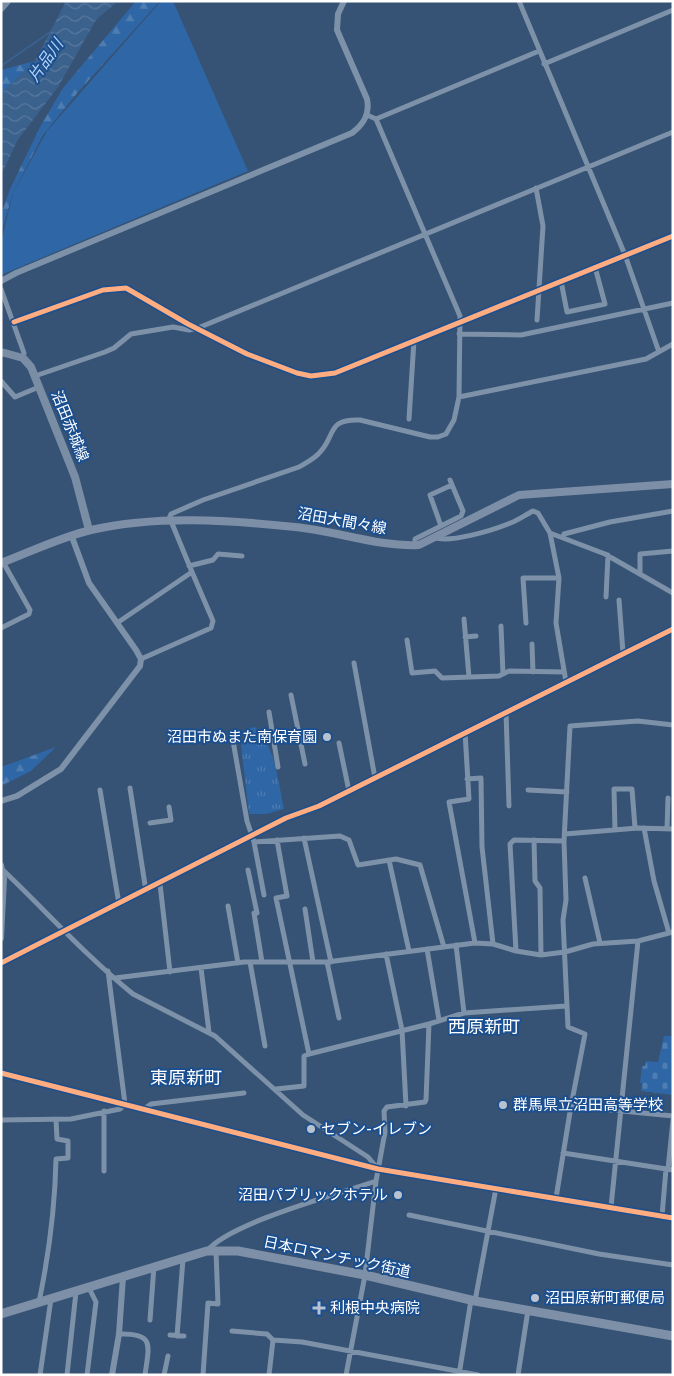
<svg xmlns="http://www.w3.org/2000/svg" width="674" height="1376" font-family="'IBM Plex Sans','Noto Sans JP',sans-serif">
  <defs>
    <pattern id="grass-tufts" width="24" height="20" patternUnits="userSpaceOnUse" patternTransform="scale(1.25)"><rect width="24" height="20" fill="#2f66a5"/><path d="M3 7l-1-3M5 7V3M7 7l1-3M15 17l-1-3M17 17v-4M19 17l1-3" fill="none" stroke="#4e7db2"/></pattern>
    <pattern id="forest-firs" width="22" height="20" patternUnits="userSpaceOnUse" patternTransform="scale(1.25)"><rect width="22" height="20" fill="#2f66a5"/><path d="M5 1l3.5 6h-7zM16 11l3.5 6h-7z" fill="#4e7db2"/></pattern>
    <pattern id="cemetery-stones" width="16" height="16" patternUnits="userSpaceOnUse" patternTransform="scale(1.25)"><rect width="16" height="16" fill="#2f66a5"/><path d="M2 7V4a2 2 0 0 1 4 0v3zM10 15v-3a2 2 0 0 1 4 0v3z" fill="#4e7db2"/></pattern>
    <pattern id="water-waves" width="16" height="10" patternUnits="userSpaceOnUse" patternTransform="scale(1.25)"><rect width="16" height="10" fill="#3b618d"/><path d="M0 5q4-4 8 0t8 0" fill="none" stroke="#58799e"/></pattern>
  </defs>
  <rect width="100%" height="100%" fill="#365274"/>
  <!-- grass -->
  <path fill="url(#grass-tufts)" d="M255,727C276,747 278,782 284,809L266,814H249L241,745L246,729Z"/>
  <!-- forest -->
  <path fill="url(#forest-firs)" d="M136,1H160L79,91L43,135L13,193L1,234V215L10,189L40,127L63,88Z
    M35,61L1,94V70Z
    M56,747L31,771L1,786V767Z"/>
  <!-- cemetery -->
  <path fill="url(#cemetery-stones)" d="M664,1036H673V1095L641,1091L642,1083H640L642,1066H645L646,1061L658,1062Z"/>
  <!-- green -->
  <path fill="#2f66a5" d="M161,1H173L248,171L1,275V242L13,193L47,131Z"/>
  <!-- water -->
  <path fill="url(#water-waves)" d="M66,1H118L96,20L58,87L17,141L1,176V94L35,61Z"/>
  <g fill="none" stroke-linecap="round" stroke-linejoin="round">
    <!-- stream -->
    <path stroke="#3b618d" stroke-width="2" d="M1,66L53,30"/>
    <!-- minor -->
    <path stroke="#7d92a8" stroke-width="5" d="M519,1L625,255L659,352
      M544,64L673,10
      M367,115L376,119L539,51
      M536,188L543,226L537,320
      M561,281L567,312L605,304L595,267
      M1,289L24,353L23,358
      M14,322L103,290L126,288L188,324L247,354L297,373L311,376L335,373L673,236
      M459,334L521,335L673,303
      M35,376L105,352L114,348L131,334L173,327L189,330L198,328L673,132
      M1,381L15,397L39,387
      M459,397L646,359L673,344
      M409,419L414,340
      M168,521L171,514L203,500L299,467C307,462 315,459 321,451C336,434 327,419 360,420L430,437H438L446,434L454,420L459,397L460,316L376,119
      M441,526L430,495L452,485
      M550,533L559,578L556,623L566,682
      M434,537C448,544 493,530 508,524C517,521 525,515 533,511L538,513L550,533L605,554L673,593
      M563,537L564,534L610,522L673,511
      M415,545V539L461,516L463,511L450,480
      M189,566L213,560L218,554L242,556
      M640,573V554L673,551
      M606,597L608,555
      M619,600L623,653
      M464,619L469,677
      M117,623L192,572L171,521
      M526,623L523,578H559
      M501,626L503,674
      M1,628L29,614L30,610L3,562
      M465,637L476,636
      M407,640L412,673L435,671L442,678L499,676L509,671L564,672
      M532,644L533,672
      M141,659L211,628L213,621L192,572
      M354,663L375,778
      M291,695L305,764
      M269,712L278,767
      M506,712L509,806
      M465,732L469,799L449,802L475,943
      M232,735L247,821L254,842L340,836L349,840L358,865L396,859L420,865L444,947
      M339,743L349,791
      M467,779L481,778L482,847L493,944
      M130,788L145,885L148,890
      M100,790L119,904
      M528,790L567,792
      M150,823L171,820L169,807
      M644,828L654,881L669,933
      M667,829L668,798
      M615,830L614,789H632L635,828
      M565,834L638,828L673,829
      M304,838L331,962
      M277,840L287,896L276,898L309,1054
      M534,840L535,881L540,888L541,955
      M254,842L264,895
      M389,860L409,951
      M248,870L257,913H254L262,962
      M4,871C47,912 87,957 133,994L215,1036L303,1115L368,1157L378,1169
      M585,878L600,943
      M160,884L170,972
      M228,906L238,963
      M305,909L313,962
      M456,945L464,1013
      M427,949L439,1020
      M516,951L510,844L514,840L564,841
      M386,954L402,1030L406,1106
      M250,962L265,1046
      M327,962L339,1018
      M1,963L286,818L319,806L673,629
      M201,968L209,1032
      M115,978L244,962H327L475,943L493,944L516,951L541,955L565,952L593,944L638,941L673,932
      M276,1089L304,1086V1056L309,1054L429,1024L464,1013L566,1006
      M571,1106L673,1116
      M144,1109L151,1104L244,1093
      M104,1111V1171
      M1,1120L71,1119L120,1109L125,1104L108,971
      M563,1153L673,1170
      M668,1169L673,1120
      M556,1198L571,1106L585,1034L568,1027L563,920L566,900L564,841L570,726L638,721L673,725
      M611,1207L638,941
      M409,1215L599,1254L673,1265
      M662,1216L666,1169
      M207,1251C229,1223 338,1194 376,1181
      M475,1301L496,1188
      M39,1302C49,1254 55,1208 56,1159L68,1158V1141L57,1139L56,1119
      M150,1320L154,1266
      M232,1331L267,1334L273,1340L302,1342L478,1375
      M119,1334C155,1333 149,1345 145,1375
      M170,1335L184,1336
      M177,1336L183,1259
      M40,1375L51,1299
      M67,1375L76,1292
      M87,1375L96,1302L89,1288
      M164,1375L168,1356
      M203,1375L208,1303L218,1304L216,1251
      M269,1375L273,1340
      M346,1375L365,1275L376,1181L385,1132L384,1111L387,1107L425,1102L426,1100L429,1024
      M459,1375L471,1300
      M518,1375L528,1310"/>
    <!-- tertiary -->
    <path stroke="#7d92a8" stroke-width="6" d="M1,281L16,273L352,133C364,124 370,114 367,99L337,30L338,14L344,1
      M1,801L17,796L61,769L140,666L141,659L136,650L89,583L72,537
      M1,865L4,879L1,938
      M1,1073L378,1169L673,1218
      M112,1375L119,1334L123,1277"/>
    <!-- secondary -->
    <path stroke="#798da4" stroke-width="8" d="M1,8L7,1
      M1,352L23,358L31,367L75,477L89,530"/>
    <!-- primary -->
    <path stroke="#7d8ea7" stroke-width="8" d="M1,563C30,552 61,537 91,530C157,515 228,520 295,527C337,531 378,547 419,545L519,495L673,484"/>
    <!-- trunk -->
    <path stroke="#7e90a7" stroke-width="9" d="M1,1314L197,1254L207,1251H238L365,1275L475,1301L673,1336"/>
    <!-- cycleway casing -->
    <g stroke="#1b4f8f" stroke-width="8">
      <path id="cycleway" d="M14,322L103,290L126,288L188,324L247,354L297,373L311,376L335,373L673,236
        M1,963L286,818L319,806L673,629
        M1,1073L378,1169L673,1218"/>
    </g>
    <!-- cycleway -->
    <use href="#cycleway" stroke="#ffac80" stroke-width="5"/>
  </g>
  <!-- markers -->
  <g fill="#b9c2ce" stroke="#1b4f8f" stroke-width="2">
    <circle cx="327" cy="737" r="5"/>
    <circle cx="503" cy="1105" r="5"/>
    <circle cx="311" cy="1129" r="5"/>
    <circle cx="398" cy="1195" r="5"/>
    <circle cx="535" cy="1298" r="5"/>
    <path d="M316.5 1300.5h5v5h5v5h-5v5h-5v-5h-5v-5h5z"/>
  </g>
  <g text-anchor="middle" stroke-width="4" stroke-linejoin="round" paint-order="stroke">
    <!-- street labels -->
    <g font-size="15" fill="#fff" stroke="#1b4f8f">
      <text transform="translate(70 426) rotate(68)" y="5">沼田赤城線</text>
      <text transform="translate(342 521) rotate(10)" y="5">沼田大間々線</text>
      <text transform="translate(337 1257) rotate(12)" y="5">日本ロマンチック街道</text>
    </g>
    <!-- poi labels -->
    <g font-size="15" fill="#fff" stroke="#1b4f8f" text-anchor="start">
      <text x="317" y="742" text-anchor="end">沼田市ぬまた南保育園</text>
      <text x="513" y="1110">群馬県立沼田高等学校</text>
      <text x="321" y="1134">セブン-イレブン</text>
      <text x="388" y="1200" text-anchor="end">沼田パブリックホテル</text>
      <text x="545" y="1303">沼田原新町郵便局</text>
      <text x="330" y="1313">利根中央病院</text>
    </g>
    <!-- water labels -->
    <g font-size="16" font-style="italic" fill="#b5d3f5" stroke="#1b4f8f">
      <text transform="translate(45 60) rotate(-55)" y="6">片品川</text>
    </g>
    <!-- quarter labels -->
    <g font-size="18" fill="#fff" stroke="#1b4f8f">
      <text x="484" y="1033">西原新町</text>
      <text x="186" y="1084">東原新町</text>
    </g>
  </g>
  <!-- border -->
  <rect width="674" height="1376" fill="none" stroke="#ffffff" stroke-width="5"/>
</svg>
